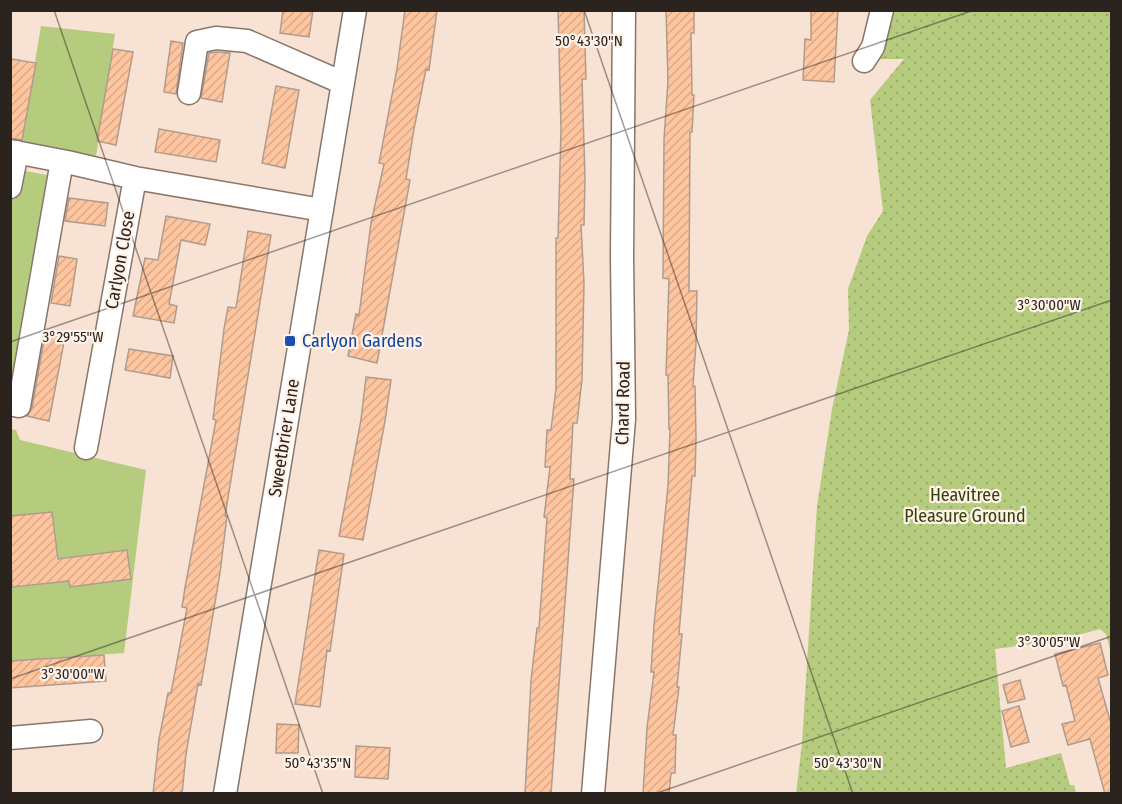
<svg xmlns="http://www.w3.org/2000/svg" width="1122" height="804" font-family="'Fira Sans Condensed',sans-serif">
  <defs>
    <pattern id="park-dots" width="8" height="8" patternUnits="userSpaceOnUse" patternTransform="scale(1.5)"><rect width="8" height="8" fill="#b5cb7e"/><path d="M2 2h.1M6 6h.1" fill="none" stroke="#9cae6c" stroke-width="1.8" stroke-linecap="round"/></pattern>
    <pattern id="building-hatch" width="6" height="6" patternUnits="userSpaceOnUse" patternTransform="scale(1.5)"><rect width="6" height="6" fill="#fec59e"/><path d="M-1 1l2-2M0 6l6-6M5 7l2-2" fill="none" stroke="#daa988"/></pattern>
  </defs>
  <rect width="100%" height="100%" fill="#f8e2d4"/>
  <!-- grass -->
  <path fill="#b5cb7e" d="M41,26L115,34L96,156L21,145Z
    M10,168L68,179L27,416L11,414Z
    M11,429L16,430L20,440L146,470L124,653L11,661Z"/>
  <!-- park -->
  <path fill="url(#park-dots)" d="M891,11H1111V654L1106,634L1100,629L1055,641L995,649L1006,768L1061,753L1070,785H1074L1076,793L796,794L802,743L817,506L832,409L849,330L848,289L867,236L883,211L870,100L904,59H877Z"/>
  <!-- building -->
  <path fill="url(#building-hatch)" stroke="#b09c8f" stroke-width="1.5" d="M283,10H313L309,37L280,33Z
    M405,10H437L429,70L426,69L414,129L406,179L410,180L377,363L348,356L356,314L359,315L371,223L384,164L379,163L397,69Z
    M558,10H584L586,79H582L585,178L584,225H581L584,283L582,379L577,423H573L570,479H574L551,794H525L531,681L537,628H539L547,518L544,517L550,467H545L547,430H551L556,388V238H558L561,129Z
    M666,10H694V33H691L692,95H694L692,132H690L689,291H697L696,343L693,386H695L696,438L695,476H692L679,634H682L677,687H679L673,735H676L675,773H671L669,794H643L647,728L654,672H651L654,625L668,486L670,429H669L668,375H666L669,279L663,278L664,139L668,81Z
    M811,10H838L834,82L803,80L805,39L811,40Z
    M171,41L183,43L176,94L164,92Z
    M113,49L133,52L116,145L97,141Z
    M217,52L230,53L222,102L201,98L209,53Z
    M12,59L36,63L22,140L10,138V70Z
    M276,86L299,90L285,168L262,163Z
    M159,129L220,140L216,162L155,152Z
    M69,198L108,203L105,226L65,221Z
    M166,216L210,224L205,245L181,240L169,304L177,306L174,323L133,316L145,258L158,260Z
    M248,231L271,235L225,516H227L220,573L205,662L201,685L198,684L186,754L182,794H153L159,739L168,693H171L187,608L182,607L185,588L216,420L213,419L224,329L228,307L236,308Z
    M59,256L77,259L70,306L51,303Z
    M45,334L65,337L49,421L27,416L32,408Z
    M129,349L173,356L170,378L125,370Z
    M366,377L391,380L385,421L363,540L339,536L361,420Z
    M52,512L58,559L127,550L131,579L70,587L69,581L12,587L10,516Z
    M319,550L344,554L330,651L327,650L320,707L295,704Z
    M1100,643L1108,675L1098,678L1112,727V794H1105L1090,739L1068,745L1062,724L1075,721L1066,685L1063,686L1055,654Z
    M104,655L106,681L10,688V661Z
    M1020,680L1025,699L1008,703L1003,685Z
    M1019,706L1029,742L1011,747L1002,711Z
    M277,724L299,725L298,753H276Z
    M356,746L390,748L388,779L355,777Z"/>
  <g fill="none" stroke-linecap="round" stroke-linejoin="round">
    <!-- minor casing -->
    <g stroke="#89766a" stroke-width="25">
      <path id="minor" d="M864,61L873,47L882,10
        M189,93L197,42L216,38L247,41L343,83
        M10,151L67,162L135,178L322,210
        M10,187L17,152
        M10,404L19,406L62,161
        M86,448L135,178
        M10,738L91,731
        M225,794L355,10
        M593,794L624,419L622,257L624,10"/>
    </g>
    <!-- minor -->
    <use href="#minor" stroke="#fff" stroke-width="22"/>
  </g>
  <!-- ticks -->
  <path fill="none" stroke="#2b231e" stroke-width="1.5" stroke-opacity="0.45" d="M54,10L323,794M584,10L853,794M10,342L974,10M10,679L1112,300M654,794L1112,636"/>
  <!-- markers -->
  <rect fill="#1a4fb4" stroke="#fef2e9" stroke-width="2" x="284" y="335" width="12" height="12" rx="3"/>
  <g text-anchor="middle" stroke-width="4.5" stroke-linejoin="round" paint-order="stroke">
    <!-- street labels -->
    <g font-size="18" fill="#2b231e" stroke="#fef2e9">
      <text transform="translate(120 260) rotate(-80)" y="6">Carlyon Close</text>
      <text transform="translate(623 403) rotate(-89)" y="6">Chard Road</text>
      <text transform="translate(284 438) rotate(-81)" y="6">Sweetbrier Lane</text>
    </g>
    <!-- transit labels -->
    <g font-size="18" fill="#164399" stroke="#fef2e9" text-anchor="start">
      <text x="302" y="347">Carlyon Gardens</text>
    </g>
    <!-- park labels -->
    <g font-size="18" fill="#354207" stroke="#fef2e9">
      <text x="965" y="501">Heavitree<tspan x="965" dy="21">Pleasure Ground</tspan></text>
    </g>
  </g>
  <g font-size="15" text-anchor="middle" fill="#2b231e" stroke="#fef2e9" stroke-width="4.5" stroke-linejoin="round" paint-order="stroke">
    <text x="589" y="46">50°43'30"N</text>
    <text x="1049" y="310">3°30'00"W</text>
    <text x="73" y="342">3°29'55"W</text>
    <text x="1049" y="647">3°30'05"W</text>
    <text x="73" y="679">3°30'00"W</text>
    <text x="318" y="768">50°43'35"N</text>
    <text x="848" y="768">50°43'30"N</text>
  </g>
  <!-- border -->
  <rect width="1122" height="804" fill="none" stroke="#2b231e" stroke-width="24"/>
</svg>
